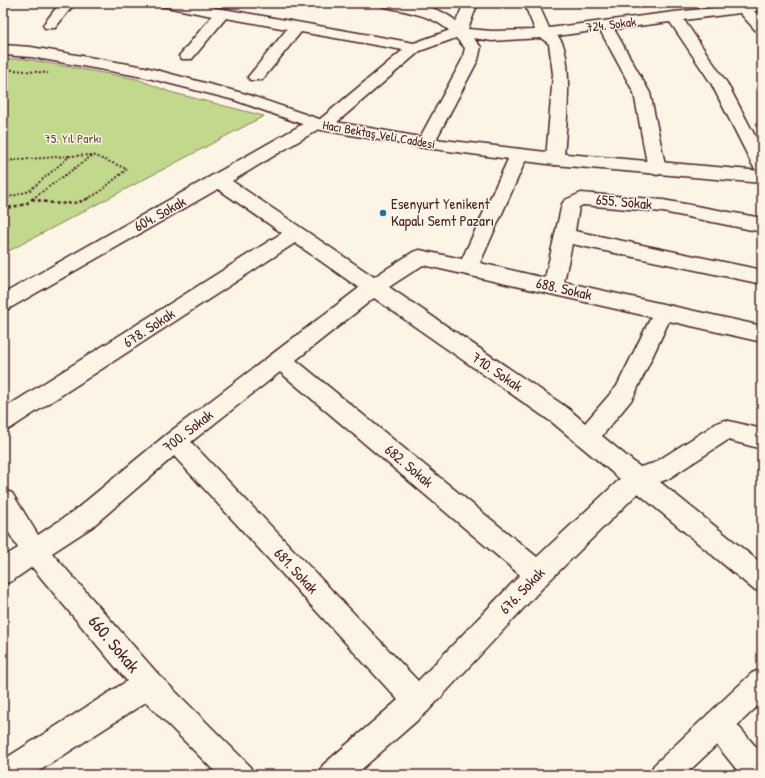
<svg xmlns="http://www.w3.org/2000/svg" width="765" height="778" font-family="'Patrick Hand',sans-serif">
  <rect width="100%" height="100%" fill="#fcf5e5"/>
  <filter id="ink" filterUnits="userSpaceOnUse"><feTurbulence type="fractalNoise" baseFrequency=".025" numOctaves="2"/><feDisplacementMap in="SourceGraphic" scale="8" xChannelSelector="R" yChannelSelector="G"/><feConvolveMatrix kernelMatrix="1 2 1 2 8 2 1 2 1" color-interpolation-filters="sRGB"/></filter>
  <g filter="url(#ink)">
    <!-- green -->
    <path fill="#c2d88d" stroke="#867c5c" d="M3,59H25L137,79L170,92L264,116L3,254Z"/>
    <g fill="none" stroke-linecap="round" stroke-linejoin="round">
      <!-- street casing -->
      <g stroke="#4a1f2b" stroke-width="3">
        <path id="street" d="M60,3H75L55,28H45L43,25Z
          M159,3H190L414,43L453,29L464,3H478L468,29L492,31L535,30L524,3H538L549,28L674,12L762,3V10L754,11L762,20V33L757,32L740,13L684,20L727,83L762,149V172L756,170L753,166L711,83L670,22L614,29L650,93L666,169L663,173L657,175L651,173L648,169L634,93L600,30L557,36C576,50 565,135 564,159L561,163L555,165L549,163L546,159L553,74L549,44L541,38L492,41L473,38L481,47L478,60L432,147L426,148L420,147L417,143L462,60L465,48L456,38L420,51L329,129H319L232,181L374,277L413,252L420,250L462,259L510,155L513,151L519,149L525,151L528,155L480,263L545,278L562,204L565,200L581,193L663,200L762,218V232L663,212L583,205L579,207L575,231L762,270V284L572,244L564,282L762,326V342L669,321L633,398L602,436L640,467L654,463L717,423L725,420L762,429V449L728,440L668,479L660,482L762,564V592L753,589L638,493L547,583L428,711L355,775H318L323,765L398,700L174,456L92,527L52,553L158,674L249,765L254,775H218L146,702L33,775H3V760L127,681L32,567L12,581L3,584V557L18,548L3,523V490L12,493L38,535L74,511L167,434L359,288L295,243L11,428L3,431V409L282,233L218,189L10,308L3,311V294L310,120H319L403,50L301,32L262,80H250L248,77L287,29L226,18L192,59H182L179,56L212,16L166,7L161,6ZM423,265L651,317L617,386L585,423L569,409L389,287ZM374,298L553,423L620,479L537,557L296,360ZM280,372L520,575L418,681L191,442Z
          M718,710L728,714L762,754V775H741L708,734L704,724L708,714Z"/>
      </g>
      <!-- secondary casing -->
      <g stroke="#4a1f2b" stroke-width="3">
        <path id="secondary" d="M380,3C410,3 447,4 466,32L464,35H454C433,14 409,13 382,6Z
          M3,45L31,47L145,67L246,94L319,119L426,138L555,153L762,171V183L555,165L426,148L316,129L234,100L144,77L31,57L3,55Z
          M762,669V702L685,775H649L654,765L752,673Z"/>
      </g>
      <!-- path-far1 -->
      <path stroke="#4a1f2b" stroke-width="2" stroke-dasharray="2 2" stroke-linecap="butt" d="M3,69L48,73
        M3,161L69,156
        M3,199L29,191L70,156L92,155
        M32,199L36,200
        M32,199L93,155L127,169L98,193L85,200"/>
      <!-- path -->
      <path stroke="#4a1f2b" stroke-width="2.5" stroke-dasharray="3 3" stroke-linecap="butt" d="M32,199C51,203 69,207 87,199
        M3,209L26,204L32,199"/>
      <!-- street -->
      <use href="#street" fill="#fcf5e5" fill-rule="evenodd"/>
      <!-- secondary -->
      <use href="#secondary" fill="#fcf5e5" fill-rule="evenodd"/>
    </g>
  </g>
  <!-- markers -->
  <circle fill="#1f6fb2" stroke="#fcf5e5" stroke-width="1.5" cx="383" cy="213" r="4"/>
  <g text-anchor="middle" stroke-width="3" stroke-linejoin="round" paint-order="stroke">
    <!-- far-street labels -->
    <g font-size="13" fill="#4a1f2b" stroke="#fcf5e5">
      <text transform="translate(611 24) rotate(-7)" y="5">724. Sokak</text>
      <text transform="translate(379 134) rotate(10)" y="5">Hacı Bektaş Veli Caddesi</text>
    </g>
    <!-- far-park labels -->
    <g font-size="13" fill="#684d44" stroke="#fcf5e5">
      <text x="73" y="143">75. Yıl Parkı</text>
    </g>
    <!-- street labels -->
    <g font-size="15" fill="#4a1f2b" stroke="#fcf5e5">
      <text transform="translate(624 202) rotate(5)" y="5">655. Sokak</text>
      <text transform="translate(160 214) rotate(-29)" y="5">604. Sokak</text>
      <text transform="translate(564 289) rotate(13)" y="5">688. Sokak</text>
      <text transform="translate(149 328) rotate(-33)" y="5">678. Sokak</text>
      <text transform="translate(497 372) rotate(34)" y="5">710. Sokak</text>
      <text transform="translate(188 431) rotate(-38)" y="5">700. Sokak</text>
      <text transform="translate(409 466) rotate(40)" y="5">682. Sokak</text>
      <text transform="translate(296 571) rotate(47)" y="5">681. Sokak</text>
      <text transform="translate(522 591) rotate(-46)" y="5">676. Sokak</text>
    </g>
    <!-- poi labels -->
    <g font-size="15" fill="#4a1f2b" stroke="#fcf5e5" text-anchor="start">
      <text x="391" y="209">Esenyurt Yenikent<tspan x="391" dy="17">Kapalı Semt Pazarı</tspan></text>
    </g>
    <!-- near-street labels -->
    <g font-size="18" fill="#4a1f2b" stroke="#fcf5e5">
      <text transform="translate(114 644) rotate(50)" y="6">660. Sokak</text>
    </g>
  </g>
  <!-- margin -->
  <rect width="765" height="778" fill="none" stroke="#fcf5e5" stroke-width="16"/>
  <rect x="8" y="8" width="749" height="762" fill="none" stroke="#4a1f2b" stroke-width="1.5" filter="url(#ink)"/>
</svg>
